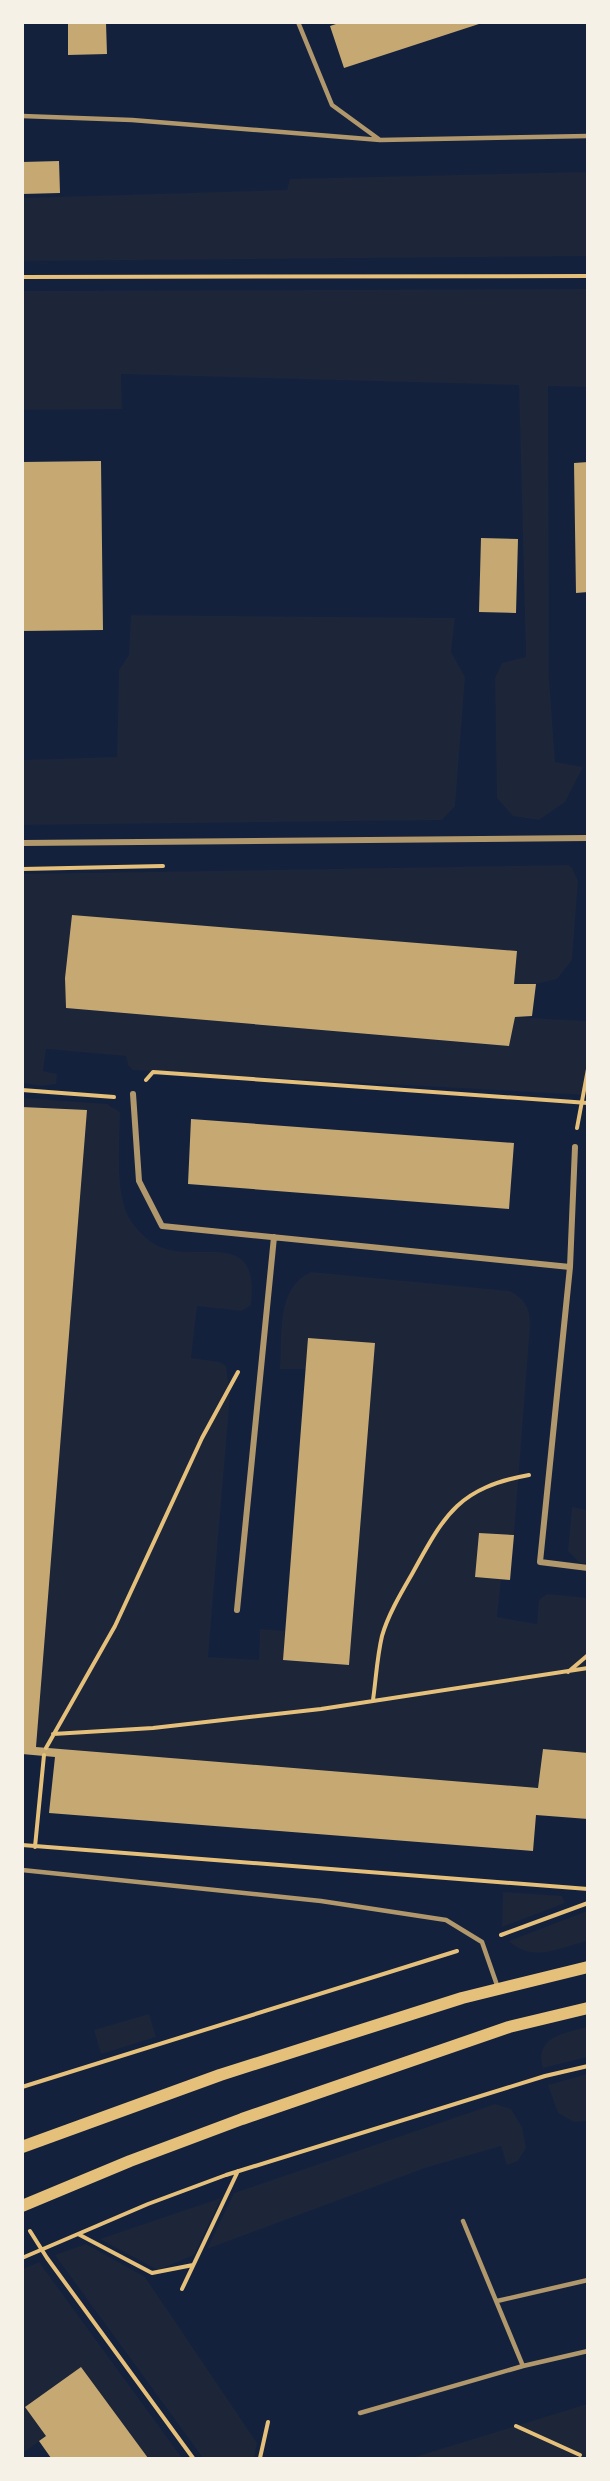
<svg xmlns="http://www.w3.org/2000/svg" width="610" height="2481" font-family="'Noto Sans',sans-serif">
  <rect width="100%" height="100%" fill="#14213d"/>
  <!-- green -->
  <path fill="#1d2539" d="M587,172V256L23,261V198L287,190L290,179Z
    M587,289V387L548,386L549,679L555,762L583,767L565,802L539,820L513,816L497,798L495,678L502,663L526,657L519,385L121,374L122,409L23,410V291Z
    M131,615L455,618L451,652L465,677L455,806L442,820L23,825V760L117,757L119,670L129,655Z
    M568,865L572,868L578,881L572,960L557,979L536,984H514L517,951L72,916L65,978L66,1008L508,1046L515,1017L587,1021V1095L133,1070L128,1065L126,1056L46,1049L43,1071L57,1074L56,1084L41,1086L23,1083L22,874Z
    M23,1098L107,1104L120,1112C120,1142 114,1196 131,1221C137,1230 148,1241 158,1246C199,1265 260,1225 251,1305L242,1311L197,1306L191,1358L220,1362L226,1366L230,1396L208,1657L259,1660L260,1629L285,1631L283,1660L349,1665L375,1344L309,1338L306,1369H280C283,1334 275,1289 311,1272L510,1291C526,1300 530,1308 530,1326L514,1535L479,1533L475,1577L501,1579L497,1617L537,1624L539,1600L547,1594L587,1598V1753L543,1749L538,1788L36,1747L87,1110L23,1107Z
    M572,1507L587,1510V1564L580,1563L568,1551Z
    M503,1892L562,1896L565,1903L502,1927Z
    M587,1911V1941C559,1948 533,1963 509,1941Z
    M149,2014L156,2037L101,2054L94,2030Z
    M587,2027V2057L543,2068C534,2037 564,2033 587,2027Z
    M587,2074V2121L574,2122L558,2113L548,2085Z
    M495,2104L511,2109L522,2127L526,2148L518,2161L507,2165L501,2146L425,2168L207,2249L234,2193Z
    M221,2198L194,2255L158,2270L100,2239Z
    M86,2244L145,2277L257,2443L254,2458H203L55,2255Z
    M39,2262L182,2458H148L81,2367L25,2407L46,2436L23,2453L22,2409L25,2407L22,2404L23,2269Z
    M587,2404V2458H412Z"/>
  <!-- building -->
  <path fill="#c6a872" d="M342,22H482V23L344,68L330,26Z
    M106,23L107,54L68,55V24Z
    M59,161L60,193L22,194V162Z
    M101,461L103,630L22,631V462Z
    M588,462V592L576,593L574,463Z
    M481,538L518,539L516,613L479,612Z
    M72,915L517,951L514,984H536L532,1016L515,1017L509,1046L66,1008L65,978Z
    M22,1107L87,1110L36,1747L538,1788L543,1749L588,1753V1819L536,1815L533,1851L49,1813L55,1757L22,1754Z
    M191,1119L514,1143L509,1209L188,1184Z
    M308,1338L375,1343L349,1665L283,1660Z
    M479,1533L514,1535L510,1580L475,1577Z
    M81,2367L148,2458H51L39,2441L46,2436L25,2407Z"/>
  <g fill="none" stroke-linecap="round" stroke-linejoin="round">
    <!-- path -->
    <path stroke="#e5c07b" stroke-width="4" d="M22,277L588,276
      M22,869L163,866
      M146,1080L153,1072L588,1103
      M22,1090L114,1097
      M577,1128L588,1069
      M568,1672L588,1655
      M373,1700C376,1679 377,1657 382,1636C388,1615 401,1593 412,1574C445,1514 458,1488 529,1475
      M53,1734L153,1728L321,1709L588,1668
      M46,1748L115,1626L202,1438L238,1372
      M22,1845L588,1889
      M35,1847L44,1755
      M501,1935L588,1903
      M22,2087L457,1951
      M30,2231L47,2258L193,2458
      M78,2234L152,2273L193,2265
      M22,2258L148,2204L226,2175L545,2076L588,2066
      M182,2289L238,2171
      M516,2426L580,2455
      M260,2458L268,2422"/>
    <!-- service -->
    <path stroke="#b1986c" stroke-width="4.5" d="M298,22L332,105L380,140L588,136
      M22,116L132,120L380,140
      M22,1870L321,1901L446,1920L482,1942L498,1988
      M463,2221L523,2366
      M497,2301L588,2280
      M360,2413L523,2366L588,2351"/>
    <!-- minor -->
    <path stroke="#b1986c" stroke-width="6" d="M22,843L588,838
      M133,1094L139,1181L162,1226L570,1267
      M575,1147L570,1267L540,1562L588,1568
      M237,1610L274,1237"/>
    <!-- secondary -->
    <path stroke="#e5c07b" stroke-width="12" d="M22,2147L220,2075L462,1998L588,1967
      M22,2206L130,2161L242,2119L509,2027L588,2008"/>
  </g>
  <!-- border -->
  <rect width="610" height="2481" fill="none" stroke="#f6f1e7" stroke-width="48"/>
</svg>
